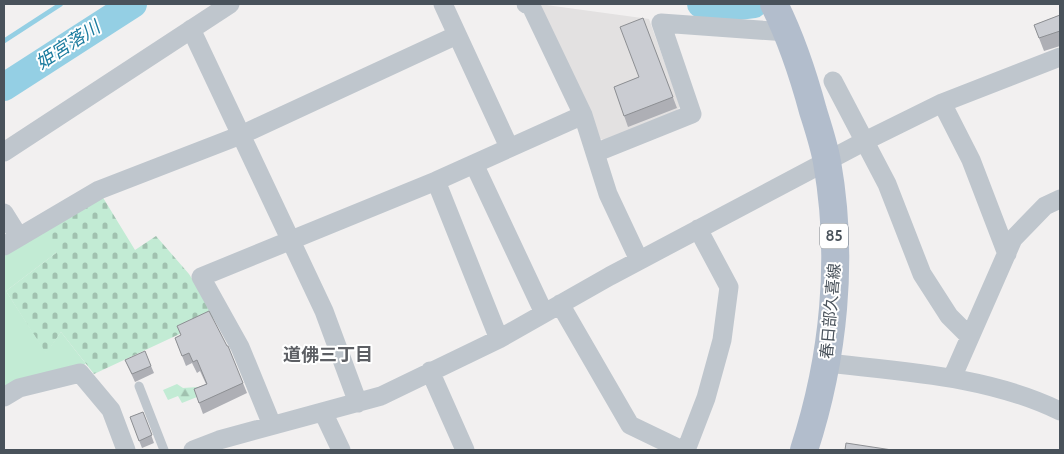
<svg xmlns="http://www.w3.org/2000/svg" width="1064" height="454" font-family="Cabin,'Noto Sans JP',sans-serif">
  <defs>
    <pattern id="forest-firs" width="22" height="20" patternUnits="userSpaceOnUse" patternTransform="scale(1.25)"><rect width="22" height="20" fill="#c2ebd4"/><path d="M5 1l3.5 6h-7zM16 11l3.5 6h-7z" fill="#a0c1af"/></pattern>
    <pattern id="cemetery-stones" width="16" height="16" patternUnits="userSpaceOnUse" patternTransform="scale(1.25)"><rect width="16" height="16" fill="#c2ebd4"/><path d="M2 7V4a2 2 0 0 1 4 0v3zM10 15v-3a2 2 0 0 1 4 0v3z" fill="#a0c1af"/></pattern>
  </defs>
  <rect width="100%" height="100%" fill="#f2f0f0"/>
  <!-- education -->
  <path fill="#e3e1e1" d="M539,4L649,19L680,106L676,112L604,140L596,138Z"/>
  <!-- forest -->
  <path fill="url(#forest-firs)" d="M177,384L183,388L198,387L202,395L182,403L178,396L168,400L163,390Z"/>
  <!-- cemetery -->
  <path fill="url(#cemetery-stones)" d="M102,196L135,250L156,236L189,274L216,317L94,374L61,332L46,354L6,291L56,253L41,233Z"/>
  <!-- green -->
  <path fill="#c2ebd4" d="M41,233L51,243L56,253L6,291L46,353L61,332L86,364L18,380L4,389V256Z"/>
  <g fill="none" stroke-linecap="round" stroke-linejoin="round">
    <!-- stream -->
    <path stroke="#94cfe4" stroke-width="4.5" d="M4,41L61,4"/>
    <!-- river -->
    <path stroke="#94cfe4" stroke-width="28" d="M701,4L730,7L754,4
      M4,87L133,4"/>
    <!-- service -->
    <path stroke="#bfc6cd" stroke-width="9" d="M139,386L164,450"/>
    <!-- minor -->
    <path stroke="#bfc6cd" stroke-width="19" d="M443,4L509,147
      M526,4H530L583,115L608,194L639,260
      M191,29L324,311L358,403
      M833,81L887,184L922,274L949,316L970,337
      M942,103L971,160L1007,254
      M4,152L230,4
      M595,153L692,114L661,23L787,32
      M474,164L544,313
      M436,181L499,339
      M4,213L19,237
      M4,246L99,190L241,135L457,35
      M560,304L630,425L682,450
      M827,363C905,372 988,376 1060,411
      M430,371L465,450
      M952,378L1013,239L1045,206L1060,199
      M4,397L19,388L80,373L111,410L126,450
      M323,412L341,450
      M272,425L240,347L201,277L436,181L583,115
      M193,450L219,440L381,396L499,339L610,276L865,141L942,103L1060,57
      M686,450L706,398L722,340L729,287L698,229"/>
    <!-- primary -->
    <path stroke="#b2bdcc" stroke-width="28" d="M774,4C791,38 803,74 813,111C818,127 824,145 827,162C844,258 834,358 804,450"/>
  </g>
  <!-- wall -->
  <path fill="#aeafb5" d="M1060,15V46L1044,51L1034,25Z
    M643,18L677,108L628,127L614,87L639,77Z
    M177,326L243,383L247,393L203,414L194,389L206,384L200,371L197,373L192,363L186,366L175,338L181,335Z
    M125,360L151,366L154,373L135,382Z
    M143,412L154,443L142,448L130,417Z"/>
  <!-- building -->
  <path fill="#caccd2" stroke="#8d8f93" d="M1060,15V31L1039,38L1034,25Z
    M643,18L673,97L624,116L614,87L639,77L620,27Z
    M209,311L227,346H228L243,383L199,403L194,389L207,384L197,360L193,362L189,353L182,356L175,338L181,335L177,326Z
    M145,351L151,366L132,374L125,360Z
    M143,412L152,435L139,441L130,417Z
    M846,443L892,450H845Z"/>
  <g text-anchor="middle" stroke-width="4" stroke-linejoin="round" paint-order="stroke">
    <!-- shield labels -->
    <rect fill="#fff" stroke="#80868c" stroke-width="1" x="820" y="223.5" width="28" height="25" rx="4"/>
    <g font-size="15" font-weight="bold" fill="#49525b">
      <text x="834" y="241">85</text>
    </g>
    <!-- street labels -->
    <g font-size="16" fill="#49525b" stroke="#fff">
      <text transform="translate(830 311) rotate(-85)" y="6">春日部久喜線</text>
    </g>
    <!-- water labels -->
    <g font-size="18" font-style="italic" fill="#1a7b9e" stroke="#fff">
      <text transform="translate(68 45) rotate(-33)" y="6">姫宮落川</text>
    </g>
    <!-- neighbourhood labels -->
    <g font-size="18" font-weight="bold" fill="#5d5f64" stroke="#fff">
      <text x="328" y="361">道佛三丁目</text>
    </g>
  </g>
  <!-- border -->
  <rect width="1064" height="454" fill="none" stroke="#49525b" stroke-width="10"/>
</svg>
